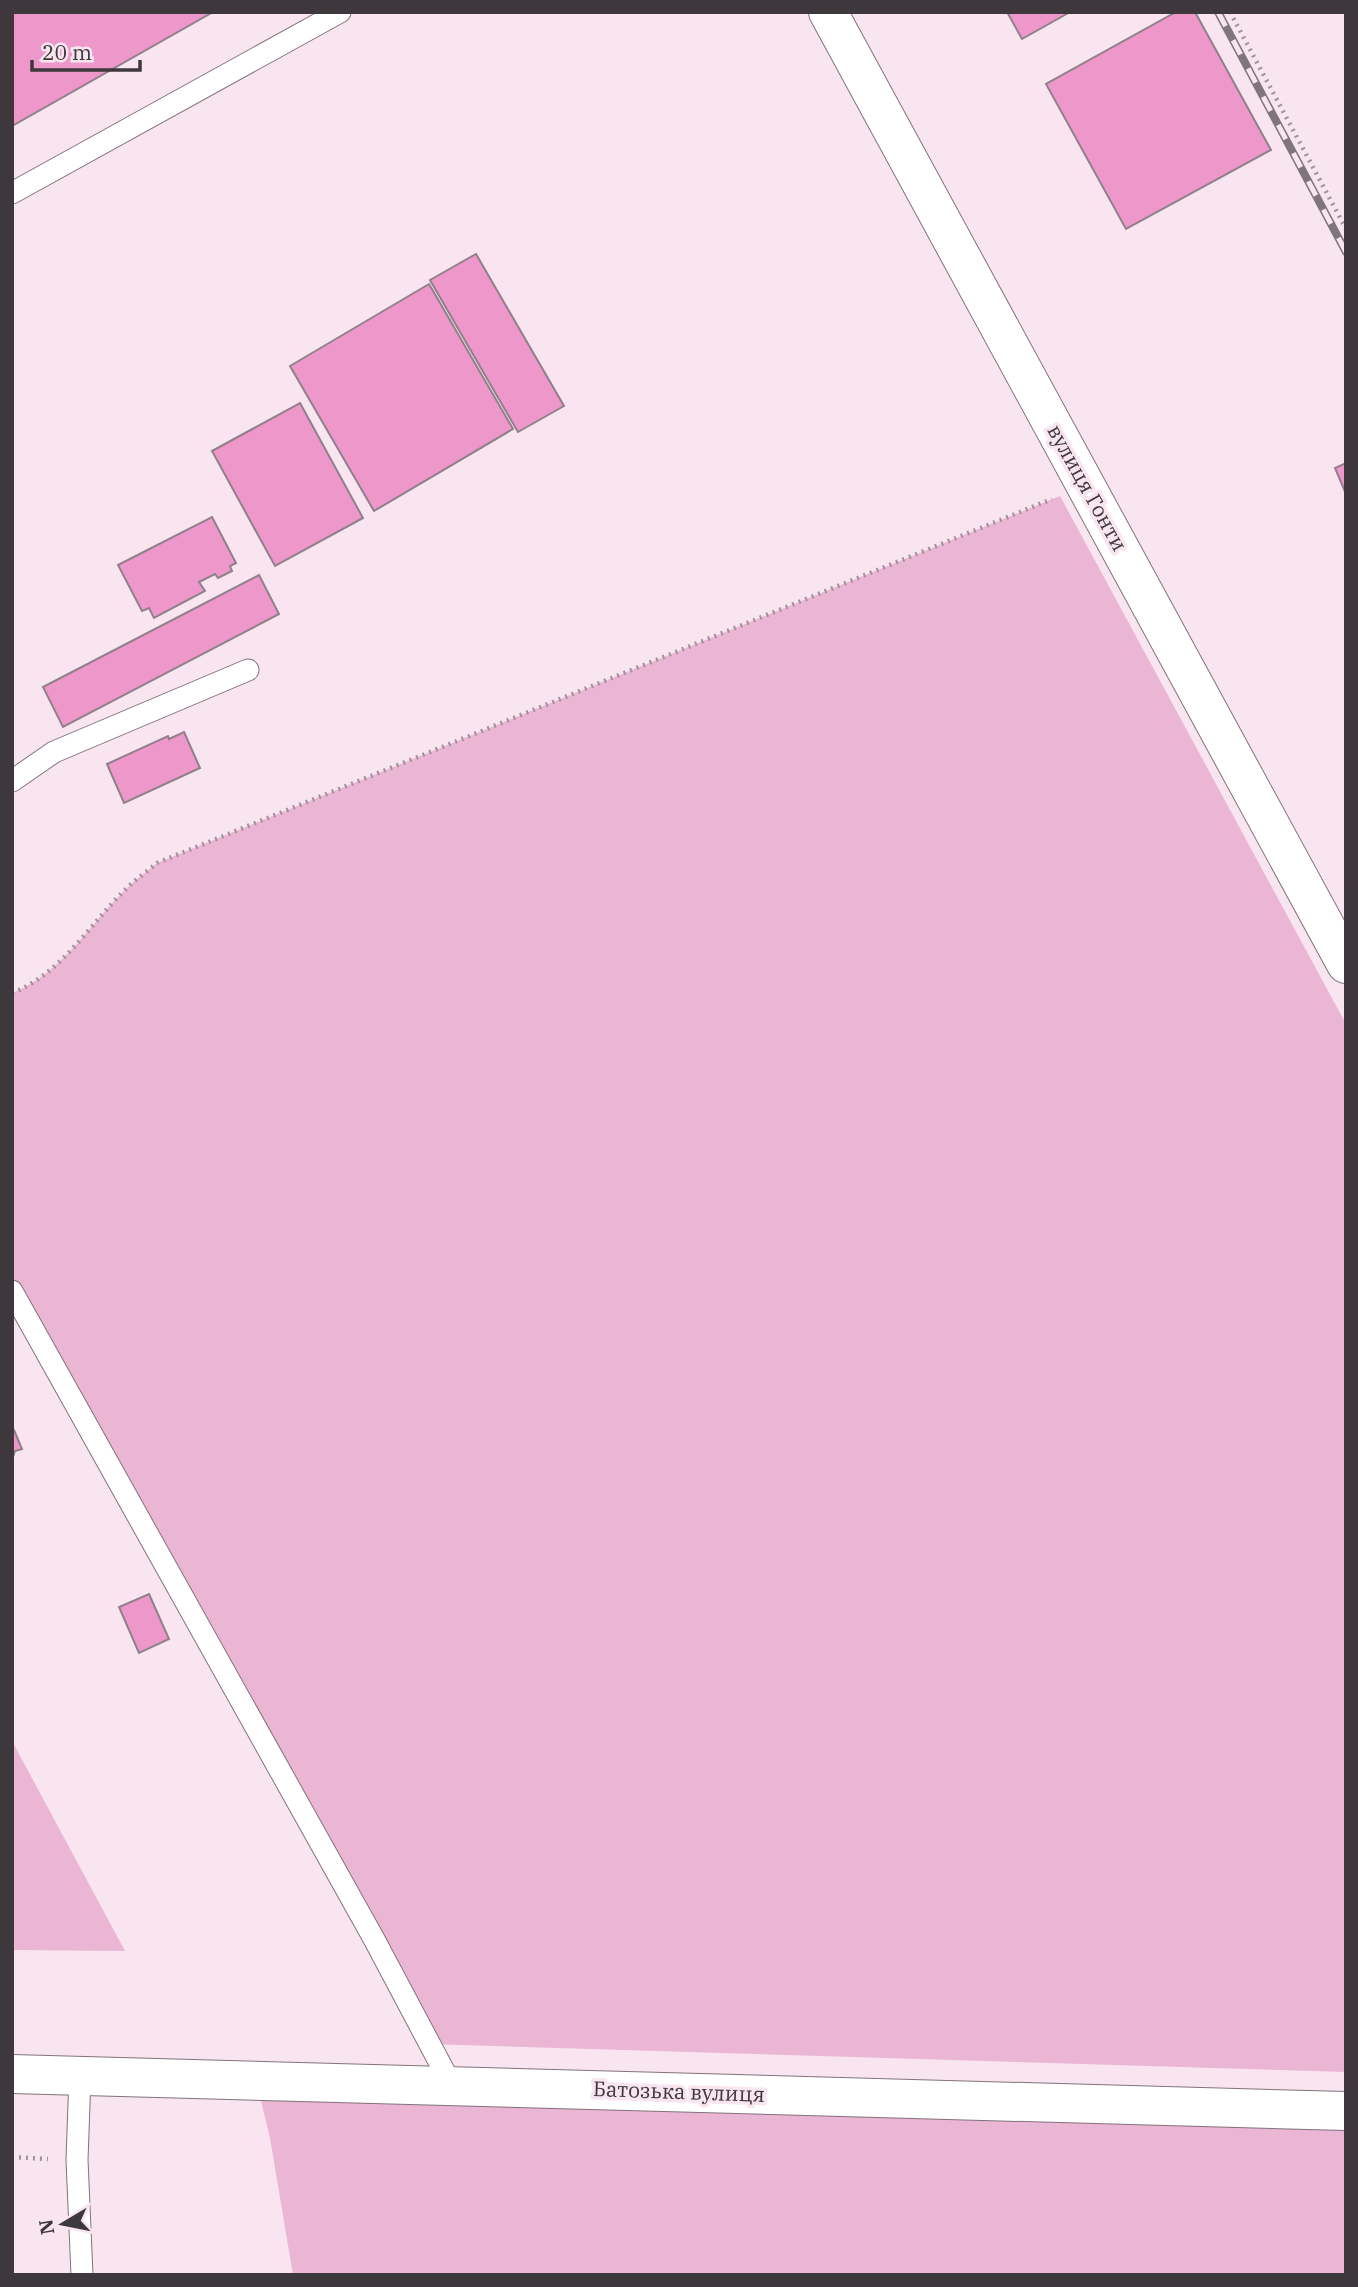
<svg xmlns="http://www.w3.org/2000/svg" width="1358" height="2287" font-family="'IBM Plex Serif',serif">
  <rect width="100%" height="100%" fill="#f8e5ef"/>
  <!-- green -->
  <path fill="#ebb5d4" d="M1060,496L1346,1024V2072L428,2044L12,1291V993C63,973 90,923 128,887C137,878 148,871 157,863Z
    M12,1741L125,1951L12,1950Z
    M256,2080L1346,2111V2275H293L270,2138Z"/>
  <!-- building -->
  <path fill="#ed97cb" stroke="#918089" stroke-width="2" d="M12,12H213L12,126Z
    M1007,12H1070L1022,39Z
    M1176,12H1195L1271,150L1126,229L1046,84Z
    M476,254L564,406L518,432L430,280Z
    M429,284L513,429L374,511L290,366Z
    M300,403L363,518L275,566L212,451Z
    M1346,463V494L1335,468Z
    M212,517L236,563L230,566L232,571L218,578L215,574L199,582L205,591L154,618L149,608L142,611L118,565Z
    M259,575L279,614L63,727L43,687Z
    M184,732L200,768L124,803L107,764L168,736L169,739Z
    M14,1430L22,1449L15,1451L12,1460V1431Z
    M149,1594L169,1639L139,1653L119,1607Z"/>
  <g fill="none" stroke-linecap="round" stroke-linejoin="round">
    <!-- lane casing -->
    <g stroke="#83727b" stroke-width="23">
      <path id="lane" d="M12,193L340,12
        M12,781L54,752L248,670
        M12,1291L374,1939L452,2086
        M80,2076L77,2160L82,2275"/>
    </g>
    <!-- street casing -->
    <g stroke="#83727b" stroke-width="40">
      <path id="street" d="M828,12L1346,964"/>
    </g>
    <!-- secondary casing -->
    <g stroke="#83727b" stroke-width="40">
      <path id="secondary" d="M12,2074L1346,2111"/>
    </g>
    <!-- path -->
    <path stroke="#9f9299" stroke-width="4.5" stroke-dasharray="2 5" stroke-linecap="butt" d="M1230,12L1346,229
      M12,993C63,973 90,923 128,887C137,878 148,871 157,863L1052,499
      M12,2157L48,2159"/>
    <!-- lane -->
    <use href="#lane" stroke="#fff" stroke-width="21"/>
    <!-- street -->
    <use href="#street" stroke="#fff" stroke-width="38"/>
    <!-- secondary -->
    <use href="#secondary" stroke="#fff" stroke-width="38"/>
    <!-- rail casing -->
    <g stroke="#80757b" stroke-width="8">
      <path id="rail" d="M1218,12L1346,252"/>
    </g>
    <!-- rail -->
    <use href="#rail" stroke="#f8e5ef" stroke-width="5" stroke-dasharray="16" stroke-linecap="butt"/>
  </g>
  <g text-anchor="middle" stroke-width="7" stroke-linejoin="round" paint-order="stroke">
    <!-- street labels -->
    <g font-size="21" fill="#3e373b" stroke="#f8e5ef">
      <text transform="translate(1087 488) rotate(61)" y="7">вулиця Гонти</text>
      <text transform="translate(679 2092) rotate(2)" y="7">Батозька вулиця</text>
    </g>
  </g>
  <!-- border -->
  <rect width="1358" height="2287" fill="none" stroke="#3e373b" stroke-width="28"/>
  <!-- north arrow -->
  <g transform="translate(63 2224) rotate(260)" stroke="#f8e5ef" stroke-width="5" paint-order="stroke">
  <path d="M0-5L12 26L0 18L-12 26Z" fill="#3e373b"/>
  <text y="-10" font-size="19" font-weight="bold" text-anchor="middle" fill="#3e373b">N</text>
  </g>
  <!-- scale -->
  <path d="M32 60v10h108v-10" fill="none" stroke="#3e373b" stroke-width="3.5"/>
  <text x="42" y="60" font-size="21" fill="#3e373b" stroke="#f8e5ef" stroke-width="5" paint-order="stroke">20 m</text>
</svg>
